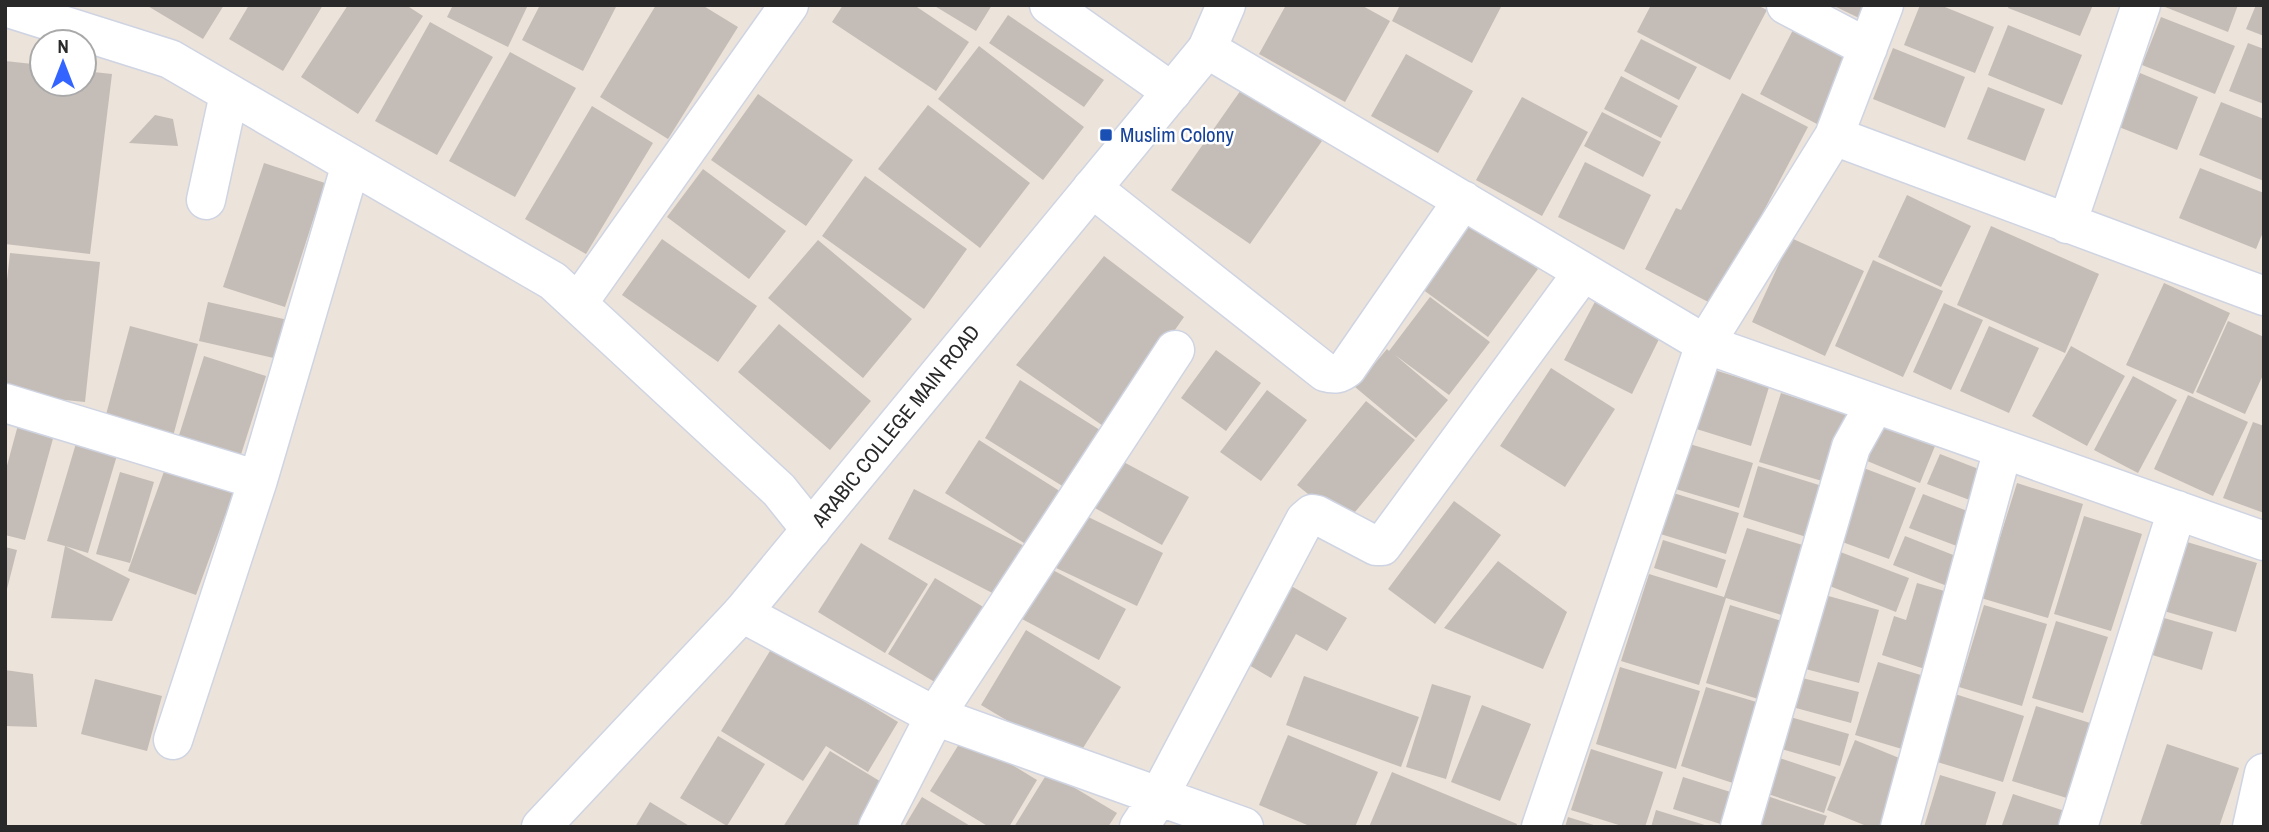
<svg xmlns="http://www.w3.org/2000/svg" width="2269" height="832" font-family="'Archivo Narrow',sans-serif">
  <rect width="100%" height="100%" fill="#ece3da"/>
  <!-- building -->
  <path fill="#c4bdb7" d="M146,5H224L203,39Z
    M249,5H323L283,71L229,39Z
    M348,5H406L423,16L358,114L301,77Z
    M453,5H528L508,47L447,17Z
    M540,5H617L583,71L522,40Z
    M656,5H702L738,27L668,139L600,97Z
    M843,5H914L969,42L936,91L832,22Z
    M933,5H992L976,31Z
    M1286,5H1361L1390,21L1345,102L1259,54Z
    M1400,5H1502L1472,63L1392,21Z
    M1651,5H1757L1767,10L1730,80L1637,32Z
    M1832,5H1866L1859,18Z
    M1920,5H1940L1994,27L1975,73L1904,45Z
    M2009,5H2093L2080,36L2008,8Z
    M2160,5H2238L2228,32Z
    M2256,5H2264V36L2246,29Z
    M1008,15L1104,80L1084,107L989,43Z
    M2161,17L2235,46L2215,94L2142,65Z
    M430,22L493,57L437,155L375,121Z
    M2008,25L2082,55L2062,105L1988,75Z
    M1794,28L1851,58L1817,124L1760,94Z
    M1641,39L1697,67L1679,100L1624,71Z
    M2248,43L2264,49V104L2229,91Z
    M979,46L1084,127L1043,180L938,99Z
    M1893,48L1965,77L1945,128L1873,99Z
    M510,52L576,88L515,197L449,161Z
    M1406,54L1473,91L1438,153L1371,116Z
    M5,61L42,65V84H84V71L112,74L90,254L5,244Z
    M2140,73L2198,97L2177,150L2119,127Z
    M1621,76L1678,106L1661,138L1604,109Z
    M1243,87L1322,141L1250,244L1171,190Z
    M1988,87L2045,109L2025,161L1967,139Z
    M1742,93L1808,127L1714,305L1645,269L1676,208L1681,210Z
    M758,94L853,160L806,226L711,160Z
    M1522,97L1588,132L1542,216L1476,180Z
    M2221,102L2264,119V181L2199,155Z
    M928,105L1030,183L980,248L878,169Z
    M592,106L653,143L586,254L525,219Z
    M1602,112L1661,142L1643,177L1584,146Z
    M155,115L173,119L178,146L129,143Z
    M1585,162L1651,195L1624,250L1558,217Z
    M264,163L325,183L285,307L223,287Z
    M2200,168L2264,193V230L2256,249L2179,218Z
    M703,169L786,231L749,279L667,217Z
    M865,176L967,249L924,309L822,236Z
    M1907,195L1971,226L1941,287L1878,257Z
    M1472,221L1538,269L1488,337L1422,289Z
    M1991,226L2099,274L2065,353L1957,305Z
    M1791,238L1864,271L1825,356L1752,322Z
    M662,239L757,306L718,362L622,295Z
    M818,240L912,319L863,378L768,298Z
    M10,253L100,262L85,402L5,394V298Z
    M1104,256L1184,317L1106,428L1016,365Z
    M1873,260L1943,291L1903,377L1835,346Z
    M2164,283L2230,313L2193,394L2126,365Z
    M1430,297L1490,342L1449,395L1395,355L1448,400L1416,438L1355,387L1387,349L1389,351Z
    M1597,298L1663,331L1632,394L1564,360Z
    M208,302L288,320L278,359L199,341Z
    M1944,303L1983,320L1951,390L1913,372Z
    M2228,321L2264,337V373L2245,414L2196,392Z
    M779,324L871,401L830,450L738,372Z
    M130,326L198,344L172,440L104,422Z
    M1989,326L2039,348L2009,413L1960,391Z
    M2071,346L2125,376L2087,446L2032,416Z
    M1216,350L1261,383L1226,431L1181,398Z
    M204,356L266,376L237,467L175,448Z
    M1551,368L1615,409L1565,487L1500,446Z
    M1708,368L1769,387L1751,446L1690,427Z
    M2133,376L2177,400L2138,473L2094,450Z
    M1020,380L1100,430L1064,487L985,438Z
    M1267,390L1307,420L1261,481L1220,452Z
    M1781,393L1853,416L1832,484L1759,462Z
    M2188,395L2248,422L2213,496L2154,469Z
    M1366,401L1415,440L1345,524L1297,485Z
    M2253,422L2264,426V513L2223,498Z
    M1874,424L1935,446L1920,483L1860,458Z
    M18,425L54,435L25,540L5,535V473Z
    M77,440L118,452L88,553L65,546L130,579L112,621L51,618L65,546L47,541Z
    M979,440L1066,495L1032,548L945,493Z
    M1683,442L1753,463L1739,508L1669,487Z
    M1940,454L1994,475L1983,505L1927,484Z
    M1118,459L1189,497L1162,545L1093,507Z
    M166,466L234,491L196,595L128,571Z
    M1758,466L1835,490L1819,541L1743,517Z
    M1861,467L1916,488L1889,559L1834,539Z
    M120,472L154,482L130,563L96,554Z
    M2017,483L2083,504L2048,618L1981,598Z
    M914,489L1028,548L1002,598L888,539Z
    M1670,492L1739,513L1726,554L1657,533Z
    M1923,494L1983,517L1970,551L1909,528Z
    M1454,501L1501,535L1435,624L1388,589Z
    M1082,514L1163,553L1137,606L1056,568Z
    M2084,516L2142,534L2111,631L2054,614Z
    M1747,528L1819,550L1798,620L1726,598L1699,685L1621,661L1649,574L1724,597Z
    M1905,536L1971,562L1960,591L1893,565Z
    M2177,539L2257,563L2236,632L2157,609Z
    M1663,540L1726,560L1717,588L1654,568Z
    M861,543L928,584L885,653L818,612Z
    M5,547L17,550L6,593H5Z
    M1835,550L1909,578L1896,612L1822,583Z
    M1498,561L1567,612L1543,669L1444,628Z
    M1049,568L1126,609L1099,660L1022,619Z
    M935,578L995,614L948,690L888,654Z
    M1286,583L1347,618L1327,651L1296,634L1271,678L1242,661Z
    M1917,583L1958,595L1934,672L1882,655L1894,616L1906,620Z
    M1814,592L1879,610L1859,683L1794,666Z
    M1730,605L1791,624L1768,702L1706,683Z
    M1984,605L2047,624L2022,706L1959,687Z
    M2150,614L2213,632L2202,670L2139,651Z
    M2056,621L2108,637L2083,713L2032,698Z
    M1026,630L1121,687L1075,761L981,705Z
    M773,646L898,722L868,772L826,746L803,781L721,731Z
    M1878,662L1934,679L1912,752L1855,735Z
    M1620,667L1700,691L1676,769L1596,744Z
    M5,670L33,674L37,727L5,726Z
    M1304,676L1419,717L1401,767L1286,725Z
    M1794,676L1859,692L1851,723L1785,705Z
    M95,679L162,696L147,751L81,734Z
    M1432,684L1471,696L1446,779L1406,767Z
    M1706,687L1770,706L1745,787L1681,766Z
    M1955,694L2024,716L2003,782L1934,761Z
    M1482,705L1531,724L1500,801L1451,782Z
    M2036,706L2106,728L2083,803L2012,781Z
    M1780,714L1849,734L1840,766L1771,746Z
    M1288,735L1378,772L1355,827H1312L1259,805Z
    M718,736L765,764L727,826L680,798Z
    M964,736L1037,780L1009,827H989L930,791Z
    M1855,740L1914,764L1890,827H1869L1827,810Z
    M2167,744L2239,768L2219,827H2150L2140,824Z
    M1591,749L1663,772L1645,827H1625L1571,810Z
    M830,751L883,783L856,827H783Z
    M1768,754L1836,777L1824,813L1756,790Z
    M1048,772L1117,813L1108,827H1014Z
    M1392,772L1517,824L1516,827H1369Z
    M1940,775L1996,792L1985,827H1924Z
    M1683,777L1740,795L1730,827L1673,809Z
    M1758,793L1827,816L1823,827H1747Z
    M2013,794L2071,813L2066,827L2002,825Z
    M922,797L972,827H904Z
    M650,802L691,827H635Z
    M1656,810L1708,826V827H1651Z
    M1568,817L1597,826V827H1565Z"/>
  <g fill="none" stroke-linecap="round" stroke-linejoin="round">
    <!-- street casing -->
    <g stroke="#cfd4e3" stroke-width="41">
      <path id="street" d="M1049,5L1172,92
        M1786,5L1868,48
        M5,7L170,59L553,281L779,490L811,530
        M1207,49L1705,344L2264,541
        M1834,136L2264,296
        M1092,188L1325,372C1335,375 1339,374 1347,368L1463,200
        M206,200L229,94
        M2067,224L2141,5
        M578,303L789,5
        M5,403L258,480
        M742,613L935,716L1244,827
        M173,740L258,480L351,164
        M878,827L935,716L1175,350
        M1139,827L1158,798L1305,520L1312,514L1317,515L1376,546H1382L1583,272
        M1541,827L1705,344L1834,136L1884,5
        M1740,827L1851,447L1875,404
        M1900,827L2003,449
        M2078,827L2177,510
        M2252,827L2264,773"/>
    </g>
    <!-- secondary casing -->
    <g stroke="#cfd4e3" stroke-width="41">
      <path id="secondary" d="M541,827L742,613L1207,49L1226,5"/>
    </g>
    <!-- street -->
    <use href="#street" stroke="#fff" stroke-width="38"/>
    <!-- secondary -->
    <use href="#secondary" stroke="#fff" stroke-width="38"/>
  </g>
  <!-- markers -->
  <rect fill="#1a4fb4" stroke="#fff" stroke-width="2.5" x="1099" y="128" width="14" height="14" rx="3.5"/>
  <g text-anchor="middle" stroke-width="5" stroke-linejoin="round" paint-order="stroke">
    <!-- transit labels -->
    <g font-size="21" fill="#164399" stroke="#fff" text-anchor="start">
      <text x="1120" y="142">Muslim Colony</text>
    </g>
    <!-- street labels -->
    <g font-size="21" fill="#292929" stroke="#fff">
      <text transform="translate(896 426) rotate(-51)" y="7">ARABIC COLLEGE MAIN ROAD</text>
    </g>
  </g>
  <!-- border -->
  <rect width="2269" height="832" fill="none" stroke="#292929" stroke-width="14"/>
  <!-- north arrow -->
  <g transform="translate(63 63)"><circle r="33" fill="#ffffff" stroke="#a9a9a9" stroke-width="2"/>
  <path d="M0-5L12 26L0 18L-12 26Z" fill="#3464ff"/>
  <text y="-10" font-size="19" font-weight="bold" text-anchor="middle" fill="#292929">N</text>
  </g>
</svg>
